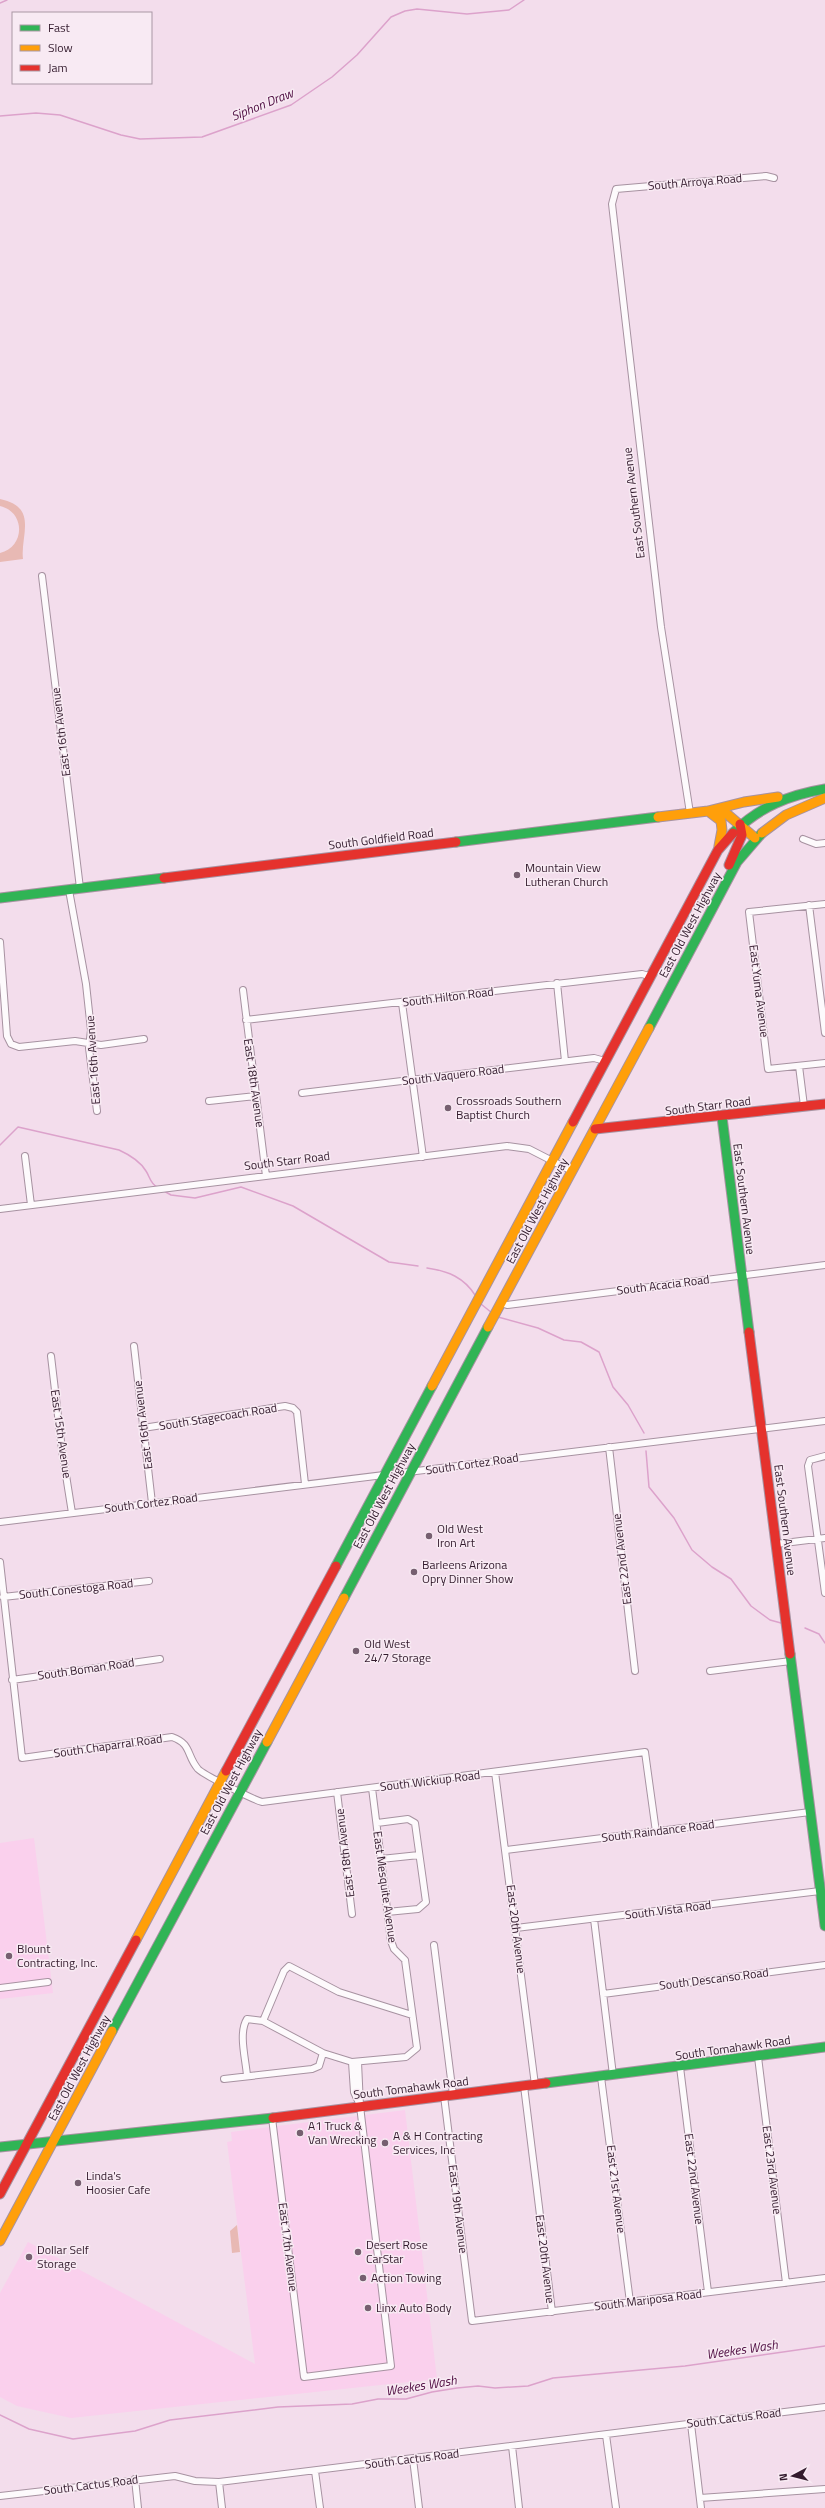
<svg xmlns="http://www.w3.org/2000/svg" width="825" height="2508" font-family="'Titillium Web',sans-serif">
  <rect width="100%" height="100%" fill="#f3ddec"/>
  <!-- built -->
  <path fill="#fad0ed" d="M34,1838L53,1993L0,1999V1843Z
    M405,2110L437,2379L71,2418L17,2406L0,2397V2293L28,2242L255,2364L227,2142L232,2141L231,2132Z"/>
  <!-- green -->
  <path fill="#e8b9b4" d="M0,499C39,507 20,536 23,559L0,562V553C25,547 26,512 0,506Z
    M237,2225L240,2252L232,2253L230,2231Z"/>
  <g fill="none" stroke-linecap="round" stroke-linejoin="round">
    <!-- stream -->
    <path stroke="#dca2cb" stroke-width="1.5" d="M0,3L7,0
      M0,116L36,113L60,115L121,135L140,139L202,137L291,105L332,77L357,55L391,17L405,11L417,9L467,14L509,10L524,0
      M0,1145L18,1127L119,1150C130,1155 140,1161 146,1171C150,1177 150,1183 157,1187
      M164,1191L171,1195L195,1198L241,1187L293,1206L389,1262L418,1266
      M427,1268C449,1271 464,1278 475,1295
      M481,1304L492,1313
      M498,1317L538,1328L564,1340L581,1342L599,1352L613,1387L628,1405L644,1433
      M646,1451L649,1487L674,1518L692,1550L712,1567L731,1579L751,1606L770,1620L781,1623
      M805,1628L819,1634L825,1643
      M0,2415L29,2429L73,2439L135,2431L170,2420L278,2407L352,2404L378,2399H406L432,2392L457,2388L478,2386L495,2388L528,2386L553,2378L685,2366L825,2346"/>
    <!-- street casing -->
    <g stroke="#a792a1" stroke-width="8">
      <path id="street" d="M42,576L80,888
        M690,813L661,627L612,204L616,189L766,176L774,178
        M803,839L816,844L825,843
        M69,890L86,984L91,1030L89,1048L97,1111
        M825,904L749,912L768,1069L825,1063
        M809,905L825,1033
        M0,942L7,1036L11,1044L19,1047L75,1041L101,1045L144,1039
        M557,983L565,1061
        M243,990L266,1176
        M402,1003L423,1157
        M246,1020L642,974L649,976
        M799,1066L804,1106
        M302,1093L594,1058L605,1061
        M209,1101L256,1096
        M25,1156L31,1205
        M0,1209L507,1146L529,1149L572,1171
        M501,1303L507,1305L825,1265
        M134,1346L152,1503
        M51,1356L62,1450L72,1513
        M143,1428L285,1406L293,1408L297,1412L305,1484
        M609,1447L635,1671
        M825,1456L810,1460L808,1466L825,1593
        M0,1522L825,1421
        M776,1544L825,1538
        M0,1562L22,1758L172,1737C192,1744 186,1755 198,1769C204,1775 252,1799 262,1802L645,1752L656,1832
        M3,1597L149,1581
        M710,1671L791,1661
        M12,1680L160,1659
        M495,1772L535,2085
        M337,1792L352,1914
        M377,1823L408,1819L415,1823L426,1902L418,1909L387,1912
        M506,1850L810,1812
        M381,1859L419,1855
        M594,1919L613,2075
        M516,1928L820,1891
        M434,1945L453,2095
        M0,1988L48,1982
        M603,1994L825,1965
        M263,2021L284,1971L289,1966L339,1992L412,2015
        M758,2057L786,2283
        M352,2062L354,2092L359,2103
        M680,2067L708,2292
        M247,2076C246,2060 238,2033 247,2019L263,2021L323,2053L352,2062L406,2057L417,2048L405,1960L394,1949L391,1941L372,1788
        M601,2077L630,2302
        M224,2079L312,2069L319,2066L323,2053
        M524,2086L552,2312
        M444,2096L472,2321L825,2278
        M272,2118L304,2377L391,2366L360,2106L358,2062
        M691,2424L701,2508
        M606,2435L616,2508
        M512,2446L519,2508
        M413,2459L419,2508
        M315,2471L320,2508
        M135,2479L138,2508
        M219,2482L222,2508
        M0,2496L175,2476L195,2481L219,2482L825,2407
        M700,2498L825,2489"/>
    </g>
    <!-- fast casing -->
    <g stroke="#a792a1" stroke-width="11">
      <path id="fast" d="M733,833C759,807 789,795 825,789
        M456,842L658,817
        M0,898L164,878
        M649,1028L737,862L762,833
        M722,1117L749,1332
        M336,1566L432,1386
        M344,1598L488,1327
        M790,1654L825,1926
        M112,2031L267,1742
        M546,2083L825,2047
        M0,2147L273,2118"/>
    </g>
    <!-- slow casing -->
    <g stroke="#a792a1" stroke-width="11">
      <path id="slow" d="M708,811L744,802L778,797
        M708,811L721,821L722,830L719,846
        M658,817L708,811L727,814L755,838
        M762,833L786,815L825,798
        M488,1327L649,1028
        M432,1386L573,1122
        M267,1742L344,1598
        M136,1940L226,1771
        M0,2241L112,2031"/>
    </g>
    <!-- jam casing -->
    <g stroke="#a792a1" stroke-width="11">
      <path id="jam" d="M729,865L742,835L740,824
        M164,878L456,842
        M573,1122L718,850L733,833
        M595,1129L825,1104
        M749,1332L790,1654
        M226,1771L336,1566
        M273,2118L546,2083
        M0,2194L136,1940"/>
    </g>
    <!-- street -->
    <use href="#street" stroke="#fdfafc" stroke-width="6"/>
    <!-- fast -->
    <use href="#fast" stroke="#30b455" stroke-width="9"/>
    <!-- slow -->
    <use href="#slow" stroke="#ff9f0a" stroke-width="9"/>
    <!-- jam -->
    <use href="#jam" stroke="#e5322d" stroke-width="9"/>
  </g>
  <!-- markers -->
  <g fill="#765f70" stroke="#f8eaf3" stroke-width="1.5">
    <circle cx="517" cy="875" r="4"/>
    <circle cx="448" cy="1108" r="4"/>
    <circle cx="429" cy="1536" r="4"/>
    <circle cx="414" cy="1572" r="4"/>
    <circle cx="356" cy="1651" r="4"/>
    <circle cx="9" cy="1956" r="4"/>
    <circle cx="300" cy="2133" r="4"/>
    <circle cx="385" cy="2143" r="4"/>
    <circle cx="78" cy="2183" r="4"/>
    <circle cx="358" cy="2252" r="4"/>
    <circle cx="29" cy="2257" r="4"/>
    <circle cx="363" cy="2278" r="4"/>
    <circle cx="368" cy="2308" r="4"/>
  </g>
  <g text-anchor="middle" stroke-width="3" stroke-linejoin="round" paint-order="stroke">
    <!-- street labels -->
    <g font-size="12" fill="#331b2d" stroke="#f8eaf3">
      <text transform="translate(695 182) rotate(-5)" y="4">South Arroya Road</text>
      <text transform="translate(634 503) rotate(-97)" y="4">East Southern Avenue</text>
      <text transform="translate(61 732) rotate(-97)" y="4">East 16th Avenue</text>
      <text transform="translate(381 839) rotate(-7)" y="4">South Goldfield Road</text>
      <text transform="translate(690 925) rotate(-62)" y="4">East Old West Highway</text>
      <text transform="translate(759 991) rotate(83)" y="4">East Yuma Avenue</text>
      <text transform="translate(448 997) rotate(-7)" y="4">South Hilton Road</text>
      <text transform="translate(93 1060) rotate(-94)" y="4">East 16th Avenue</text>
      <text transform="translate(453 1075) rotate(-7)" y="4">South Vaquero Road</text>
      <text transform="translate(254 1083) rotate(82)" y="4">East 18th Avenue</text>
      <text transform="translate(708 1106) rotate(-7)" y="4">South Starr Road</text>
      <text transform="translate(287 1161) rotate(-7)" y="4">South Starr Road</text>
      <text transform="translate(744 1199) rotate(83)" y="4">East Southern Avenue</text>
      <text transform="translate(537 1211) rotate(-62)" y="4">East Old West Highway</text>
      <text transform="translate(663 1285) rotate(-7)" y="4">South Acacia Road</text>
      <text transform="translate(218 1417) rotate(-9)" y="4">South Stagecoach Road</text>
      <text transform="translate(143 1425) rotate(-97)" y="4">East 16th Avenue</text>
      <text transform="translate(61 1434) rotate(82)" y="4">East 15th Avenue</text>
      <text transform="translate(472 1464) rotate(-8)" y="4">South Cortez Road</text>
      <text transform="translate(384 1496) rotate(-62)" y="4">East Old West Highway</text>
      <text transform="translate(151 1503) rotate(-7)" y="4">South Cortez Road</text>
      <text transform="translate(785 1520) rotate(83)" y="4">East Southern Avenue</text>
      <text transform="translate(622 1559) rotate(-97)" y="4">East 22nd Avenue</text>
      <text transform="translate(76 1589) rotate(-6)" y="4">South Conestoga Road</text>
      <text transform="translate(86 1669) rotate(-8)" y="4">South Boman Road</text>
      <text transform="translate(108 1746) rotate(-8)" y="4">South Chaparral Road</text>
      <text transform="translate(430 1781) rotate(-7)" y="4">South Wickiup Road</text>
      <text transform="translate(231 1782) rotate(-62)" y="4">East Old West Highway</text>
      <text transform="translate(658 1831) rotate(-7)" y="4">South Raindance Road</text>
      <text transform="translate(345 1853) rotate(-97)" y="4">East 18th Avenue</text>
      <text transform="translate(385 1887) rotate(82)" y="4">East Mesquite Avenue</text>
      <text transform="translate(668 1910) rotate(-7)" y="4">South Vista Road</text>
      <text transform="translate(516 1929) rotate(83)" y="4">East 20th Avenue</text>
      <text transform="translate(714 1979) rotate(-7)" y="4">South Descanso Road</text>
      <text transform="translate(733 2048) rotate(-8)" y="4">South Tomahawk Road</text>
      <text transform="translate(79 2068) rotate(-62)" y="4">East Old West Highway</text>
      <text transform="translate(411 2088) rotate(-7)" y="4">South Tomahawk Road</text>
      <text transform="translate(772 2170) rotate(83)" y="4">East 23rd Avenue</text>
      <text transform="translate(694 2179) rotate(83)" y="4">East 22nd Avenue</text>
      <text transform="translate(616 2189) rotate(83)" y="4">East 21st Avenue</text>
      <text transform="translate(458 2209) rotate(83)" y="4">East 19th Avenue</text>
      <text transform="translate(288 2247) rotate(83)" y="4">East 17th Avenue</text>
      <text transform="translate(545 2259) rotate(83)" y="4">East 20th Avenue</text>
      <text transform="translate(648 2300) rotate(-7)" y="4">South Mariposa Road</text>
      <text transform="translate(734 2418) rotate(-7)" y="4">South Cactus Road</text>
      <text transform="translate(412 2459) rotate(-7)" y="4">South Cactus Road</text>
      <text transform="translate(91 2485) rotate(-7)" y="4">South Cactus Road</text>
    </g>
    <!-- poi labels -->
    <g font-size="12" fill="#331b2d" stroke="#f8eaf3" text-anchor="start">
      <text x="525" y="872">Mountain View<tspan x="525" dy="14">Lutheran Church</tspan></text>
      <text x="456" y="1105">Crossroads Southern<tspan x="456" dy="14">Baptist Church</tspan></text>
      <text x="437" y="1533">Old West<tspan x="437" dy="14">Iron Art</tspan></text>
      <text x="422" y="1569">Barleens Arizona<tspan x="422" dy="14">Opry Dinner Show</tspan></text>
      <text x="364" y="1648">Old West<tspan x="364" dy="14">24/7 Storage</tspan></text>
      <text x="17" y="1953">Blount<tspan x="17" dy="14">Contracting, Inc.</tspan></text>
      <text x="308" y="2130">A1 Truck &amp;<tspan x="308" dy="14">Van Wrecking</tspan></text>
      <text x="393" y="2140">A &amp; H Contracting<tspan x="393" dy="14">Services, Inc</tspan></text>
      <text x="86" y="2180">Linda's<tspan x="86" dy="14">Hoosier Cafe</tspan></text>
      <text x="366" y="2249">Desert Rose<tspan x="366" dy="14">CarStar</tspan></text>
      <text x="37" y="2254">Dollar Self<tspan x="37" dy="14">Storage</tspan></text>
      <text x="371" y="2282">Action Towing</text>
      <text x="376" y="2312">Linx Auto Body</text>
    </g>
    <!-- water labels -->
    <g font-size="13" font-style="italic" fill="#500f43" stroke="#f8eaf3">
      <text transform="translate(262 104) rotate(-22)" y="5">Siphon Draw</text>
      <text transform="translate(742 2349) rotate(-8)" y="5">Weekes Wash</text>
      <text transform="translate(421 2385) rotate(-9)" y="5">Weekes Wash</text>
    </g>
  </g>
  <!-- legend -->
  <rect x="12" y="12" width="140" height="72" fill="#f8eaf3" stroke="#a997a4"/>
  <rect x="20" y="25" width="20" height="6" fill="#30b455" stroke="#a997a4"/>
  <text x="48" y="32" font-size="12" fill="#331b2d">Fast</text>
  <rect x="20" y="45" width="20" height="6" fill="#ff9f0a" stroke="#a997a4"/>
  <text x="48" y="52" font-size="12" fill="#331b2d">Slow</text>
  <rect x="20" y="65" width="20" height="6" fill="#e5322d" stroke="#a997a4"/>
  <text x="48" y="72" font-size="12" fill="#331b2d">Jam</text>
  <!-- north arrow -->
  <g transform="translate(793 2476) rotate(263)" stroke="#f8eaf3" stroke-width="3" paint-order="stroke">
  <path d="M0-3L7 15L0 10L-7 15Z" fill="#331b2d"/>
  <text y="-6" font-size="11" font-weight="bold" text-anchor="middle" fill="#331b2d">N</text>
  </g>
</svg>
